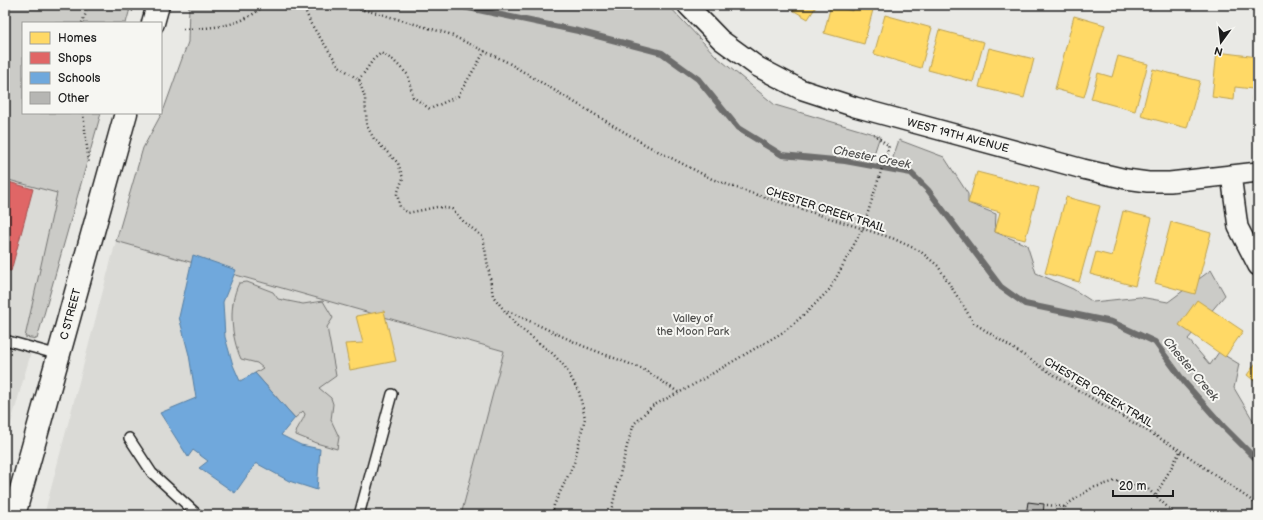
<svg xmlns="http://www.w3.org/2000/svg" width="1263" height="520" font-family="'Balsamiq Sans',sans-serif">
  <rect width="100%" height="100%" fill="#e9e9e5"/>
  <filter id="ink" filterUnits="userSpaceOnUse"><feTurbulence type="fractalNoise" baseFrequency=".025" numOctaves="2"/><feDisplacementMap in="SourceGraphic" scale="8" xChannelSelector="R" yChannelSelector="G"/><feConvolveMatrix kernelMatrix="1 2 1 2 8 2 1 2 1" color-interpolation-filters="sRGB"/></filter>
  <g filter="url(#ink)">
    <!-- built -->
    <path fill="#dadad6" d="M5,156L80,180L5,444Z
      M116,241L504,351L461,515H44Z"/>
    <!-- green -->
    <path fill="#cbcbc7" stroke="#747472" d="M5,5H131L126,23H23V113H101L37,339L25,337L57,193L5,179Z
      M189,5H668L717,57L775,105L880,136L870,166L889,169L899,140L944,157L968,194V203L996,214L995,232L1027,245L1036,273L1073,289L1093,302L1140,297L1168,302L1211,270L1225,295L1188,339L1210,365L1219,352L1239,364L1234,388L1254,422L1258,421V515H461L504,351L116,241L143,148L164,109L188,42Z
      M247,282L273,292L278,299L303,304L323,301L333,318L327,327L336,376L319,388L331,398L333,404L331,420L339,437L337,449L316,443L296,435C296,427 303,422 305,414L303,411L295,418L255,373L263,368L257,363L241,359C231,337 228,305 239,283Z"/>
    <!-- homes -->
    <path fill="#ffd966" stroke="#bba050" d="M784,5H817L808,19Z
      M831,5L852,11L854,5L874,6L864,44L824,33Z
      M885,15L932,28L921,68L874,54Z
      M1074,16L1105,25L1084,97L1055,89Z
      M939,30L984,42L973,82L928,70Z
      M989,48L1034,59L1024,98L979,87Z
      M1217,52L1258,57V101L1252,100L1253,89L1235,87L1234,100L1212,97Z
      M1118,56L1148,64L1135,111L1091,99L1098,73L1112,77Z
      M1153,69L1200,81L1187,128L1141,116Z
      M977,172L1039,188L1025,240L995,232L1000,212L968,203Z
      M1066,197L1100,206L1079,282L1045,273Z
      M1123,211L1152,218L1135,286L1090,274L1096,252L1112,256Z
      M1171,222L1211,233L1195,294L1155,283Z
      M1197,300L1243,331L1225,357L1179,325Z
      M384,311L396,361L350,370L345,344L363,343L356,316Z
      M1258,360V384L1247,375Z"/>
    <!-- shops -->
    <path fill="#e06666" stroke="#a55050" d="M5,181L33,189L11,271L5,270Z"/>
    <!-- schools -->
    <path fill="#6fa8dc" stroke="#567ea2" d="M193,255L236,270L223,302L225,337L233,365L240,381L255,373L295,418L281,435L301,445L320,449L317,490L289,481L256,463L235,493L199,468L208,461L193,450L188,457L160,413L196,398L189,355L179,317Z"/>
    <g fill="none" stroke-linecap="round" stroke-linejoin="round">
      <!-- stream -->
      <path stroke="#6d6d6c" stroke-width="6" d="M454,5L578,31L662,53L698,79L738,128L782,155L845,161L911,173L928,190L1001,287L1025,304L1112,322L1155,342L1185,383L1223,426L1258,461"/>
    </g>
    <!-- building -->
    <path fill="#b6b6b3" stroke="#1c1c1c" d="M1028,502L1044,504L1043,515H1026Z"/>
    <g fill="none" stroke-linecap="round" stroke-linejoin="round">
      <!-- lane casing -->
      <g stroke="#1c1c1c" stroke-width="12">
        <path id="lane" d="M5,340L59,355
          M129,438L152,473L198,515
          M359,515L392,394"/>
      </g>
      <!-- street casing -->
      <g stroke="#1c1c1c" stroke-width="22">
        <path id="street" d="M687,5L721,40L758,67L800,89L855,107L1083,169L1126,179L1148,182H1170L1258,172
          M1231,175L1238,227L1258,266"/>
      </g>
      <!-- primary casing -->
      <g stroke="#1c1c1c" stroke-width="25">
        <path id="primary" d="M153,23L158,5
          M14,515L126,113"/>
      </g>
      <!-- path -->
      <path stroke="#1c1c1c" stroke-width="2.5" stroke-dasharray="1 3" stroke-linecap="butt" d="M117,5L134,11
        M303,5L311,24L339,66L359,80L365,98L367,126L374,139L398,163L403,178L397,194L400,207L408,213L437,207L452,209L464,222L483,237L493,296L515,324L553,354L565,367L579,392L585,418L574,463L554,505L552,515
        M340,5L377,13L449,34L507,62L646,145L712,179L748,192L892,238L920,251L938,266L974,323L1071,386L1178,449L1258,505
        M82,23L89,5
        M183,29C212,28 243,27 264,5
        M359,80L373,60L381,53L393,60L408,75L413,97L430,109L458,96L485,51
        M83,113L89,164
        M508,311L583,346L643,369L678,392
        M1156,495L1181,450
        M1047,505L1065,507
        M610,515L628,442L634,424L652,406L686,389L785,331L806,313L830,289L863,228L889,146L871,132
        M1062,515L1066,505L1092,488L1116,481L1148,489L1176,515"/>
      <!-- lane -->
      <use href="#lane" stroke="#f6f6f2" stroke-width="9"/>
      <!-- street -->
      <use href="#street" stroke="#f6f6f2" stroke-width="19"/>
      <!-- primary -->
      <use href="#primary" stroke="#f6f6f2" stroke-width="22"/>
    </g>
  </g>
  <g text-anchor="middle" stroke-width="4" stroke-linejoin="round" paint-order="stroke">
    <!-- street labels -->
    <g font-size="11" fill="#1c1c1c" stroke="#f6f6f2">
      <text transform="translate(958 135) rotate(15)" y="4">WEST 19TH AVENUE</text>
      <text transform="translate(826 209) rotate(18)" y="4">CHESTER CREEK TRAIL</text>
      <text transform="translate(70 314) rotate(-75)" y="4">C STREET</text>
      <text transform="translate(1099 392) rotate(31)" y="4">CHESTER CREEK TRAIL</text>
    </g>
    <!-- park labels -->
    <g font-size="11" fill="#51514f" stroke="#f6f6f2">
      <text x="693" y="322">Valley of<tspan x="693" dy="13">the Moon Park</tspan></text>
    </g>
    <!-- water labels -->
    <g font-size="12" font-style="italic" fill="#525251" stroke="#f6f6f2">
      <text transform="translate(872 157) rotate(11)" y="4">Chester Creek</text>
      <text transform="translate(1191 369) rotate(50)" y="4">Chester Creek</text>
    </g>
  </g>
  <!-- margin -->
  <rect width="1263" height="520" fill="none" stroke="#f6f6f2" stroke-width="20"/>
  <rect x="10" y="10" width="1243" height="500" fill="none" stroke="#1c1c1c" stroke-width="1.5" filter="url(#ink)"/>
  <!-- legend -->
  <rect x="22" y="22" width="140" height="92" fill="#f6f6f2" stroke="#9f9f9c"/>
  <rect x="30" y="32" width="20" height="12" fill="#ffd966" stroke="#9f9f9c"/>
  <text x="58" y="42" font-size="12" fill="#1c1c1c">Homes</text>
  <rect x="30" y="52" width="20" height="12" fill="#e06666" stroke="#9f9f9c"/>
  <text x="58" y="62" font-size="12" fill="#1c1c1c">Shops</text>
  <rect x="30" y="72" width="20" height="12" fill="#6fa8dc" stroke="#9f9f9c"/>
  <text x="58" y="82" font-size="12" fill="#1c1c1c">Schools</text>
  <rect x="30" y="92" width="20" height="12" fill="#b6b6b3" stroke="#9f9f9c"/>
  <text x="58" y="102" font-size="12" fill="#1c1c1c">Other</text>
  <!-- north arrow -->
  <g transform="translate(1221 42) rotate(195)" stroke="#f6f6f2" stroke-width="3" paint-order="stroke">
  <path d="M0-3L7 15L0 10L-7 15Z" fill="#1c1c1c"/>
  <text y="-6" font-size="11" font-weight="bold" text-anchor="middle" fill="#1c1c1c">N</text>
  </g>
  <!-- scale -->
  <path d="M1113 490v6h60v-6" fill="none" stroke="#1c1c1c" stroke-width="2"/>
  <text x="1119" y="490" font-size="12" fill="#1c1c1c" stroke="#f6f6f2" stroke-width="3" paint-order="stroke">20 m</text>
</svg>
